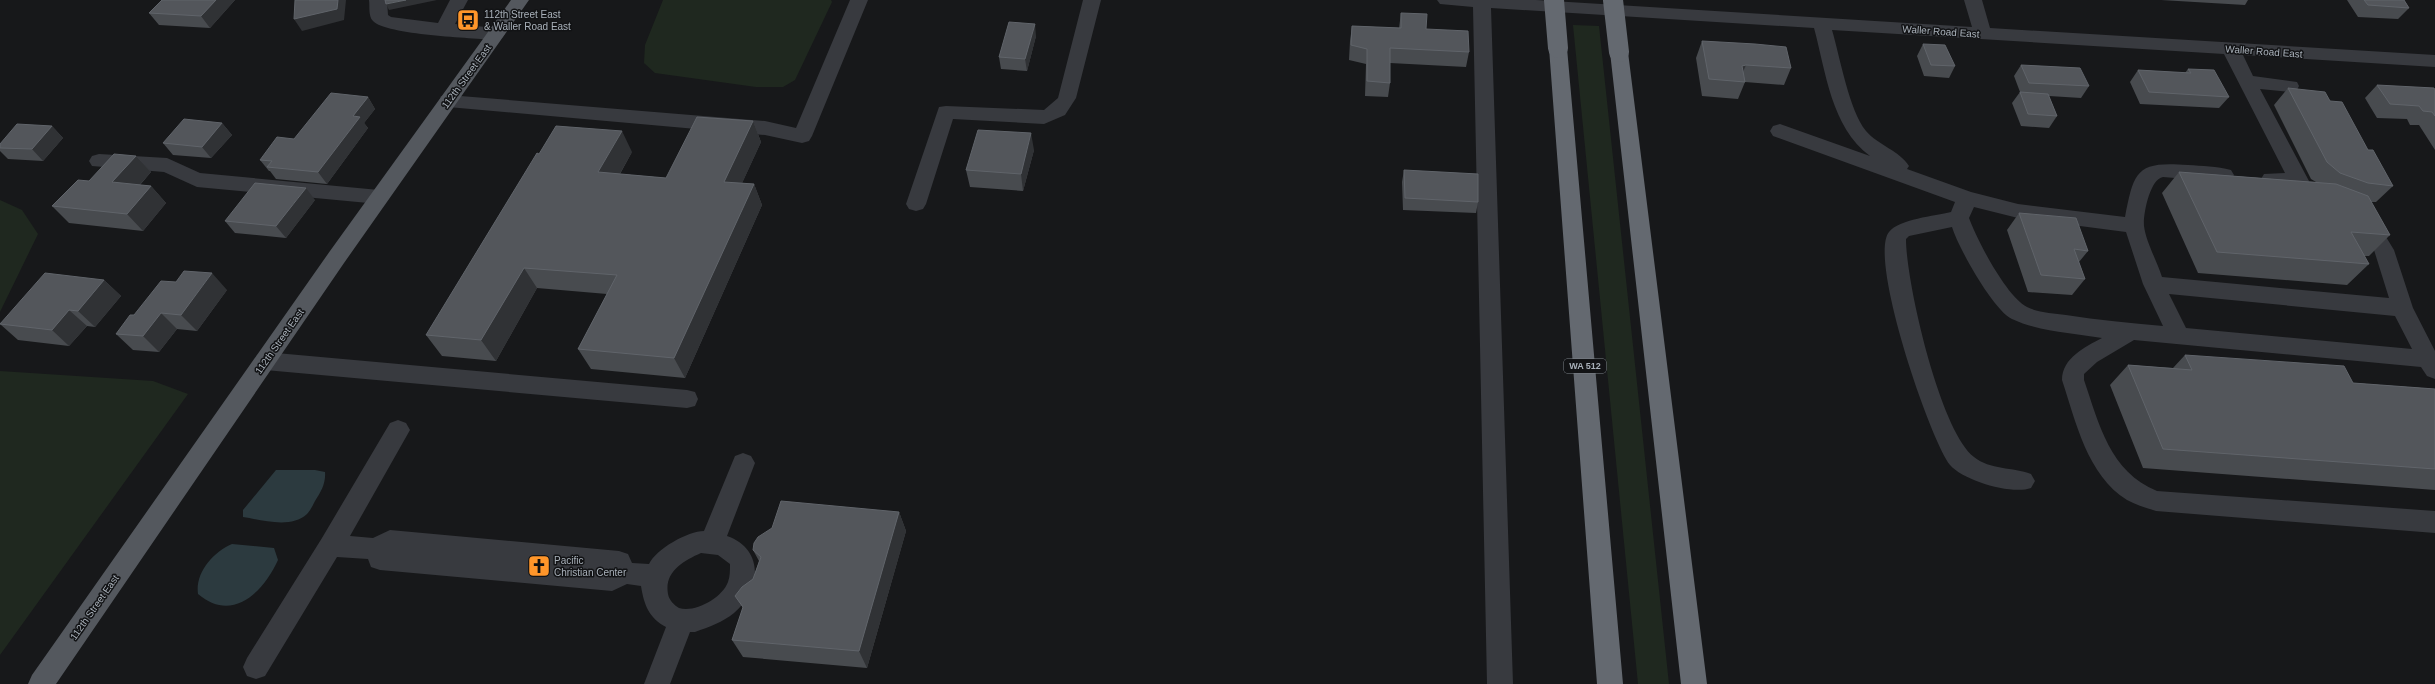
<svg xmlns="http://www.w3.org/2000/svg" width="2435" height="684" font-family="Arial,sans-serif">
  <rect width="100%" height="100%" fill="#17181a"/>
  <!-- green -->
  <path fill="#1f281f" d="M663,0H831L832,2L795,80L783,87H756L655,73L644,63L645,45Z
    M1573,25L1599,26L1669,684H1638Z
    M0,200L22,210L38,234L0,312Z
    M0,371L153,381L188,394L0,655Z"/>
  <!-- water -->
  <path fill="#2c3a3f" d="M276,470H315L325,472C326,483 321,492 315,501C313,505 310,511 307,514C291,529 262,520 243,517V510Z
    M232,544L274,548L278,560C263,593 232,623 198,594C195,573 213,552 232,544Z"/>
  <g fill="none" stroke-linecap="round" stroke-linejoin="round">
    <!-- minor -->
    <path fill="#383a3f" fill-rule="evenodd" d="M369,0H387L388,15L391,17L438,23L450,0H468L455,24L496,28L502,30L505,34L502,38L496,40C473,38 386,35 373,21C368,16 370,6 369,0Z
      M850,0H868L812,136L809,141L802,143L765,135L448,107L441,106L439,101L441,96L448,95L765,121L796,128Z
      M1083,0H1101L1076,98L1065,115L1044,124L953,119L926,204L923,209L916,211L909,209L906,204L939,107L946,106L1044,110L1058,98Z
      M1437,0H1536L1972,27L1964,0H1982L1990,28L2435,55V67L2243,55L2253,76L2297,82L2299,86L2297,90L2290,92L2260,89L2309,181L2306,186C2293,190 2277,188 2264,184L2261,179L2264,174L2285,173L2224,54L1832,30C1840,57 1849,110 1866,131C1878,145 1900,151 1909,166L1907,169L1971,192L2018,204L2125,217C2134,170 2137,161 2188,165C2202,166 2217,166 2231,170L2234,175L2231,180L2224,182L2163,177C2150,179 2143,214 2144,226C2146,242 2157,261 2162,277L2389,298L2374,250L2355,219L2358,214L2365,212L2372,214L2394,250L2413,308L2435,351V379L2427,376L2421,367L2134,340L2097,362L2084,374V380C2099,424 2110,472 2157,491L2435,511V533L2156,511C2147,508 2136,505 2127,500C2087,475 2076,422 2062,380C2062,358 2085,347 2102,338C2073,333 2040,332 2012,319C1993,310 1958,247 1952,227L1909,236L1906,239C1906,282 1940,431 1974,457C1990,470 2013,467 2031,474L2035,481L2031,488C2012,495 1964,481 1950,465C1929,437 1868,258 1889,232C1899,219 1935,216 1951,212L1955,202L1773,136L1770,131L1773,126L1780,124L1870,156C1831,127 1826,72 1814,28L1491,8L1513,684H1487L1473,7L1440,4ZM1974,207L2018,218L2126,232L2143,284L2163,326C2130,323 2098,320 2066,315C2053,313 2039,313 2027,307C2006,296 1977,240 1969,218ZM2169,294L2395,316L2412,349L2186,328Z
      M99,154L167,158L200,173L379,190L386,192L389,197L386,202L379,204L197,187L164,172L92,166L89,161L92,156Z
      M265,352L687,390L695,392L698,399L695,406L687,408L265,370L257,367L254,361L257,355Z
      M398,420L406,423L410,430L350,536L373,538L390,530L619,551L628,554L632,563L649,564C656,549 688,531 704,531L735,456L743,453L751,456L755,463L727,536C764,549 762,589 734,613C723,622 709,627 695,632H690L670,684H644L666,627C649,618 644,605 641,586L627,584L612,591L380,570L371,567L368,559L337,557L265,676L256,679L247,676L243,667L247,658L322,538L390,423ZM701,553L718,555L730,564C730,571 730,576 728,582C722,598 695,613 679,608C674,605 669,600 668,594C664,572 683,561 701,553Z"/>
    <!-- major -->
    <path fill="#54585e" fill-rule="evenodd" d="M511,0H529L344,263L56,684H28L32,675L330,251Z"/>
    <!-- highway -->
    <path fill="#646970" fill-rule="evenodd" d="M1558,42L1564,44L1567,48L1623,684H1597L1549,48L1552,44Z
      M1619,46L1625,48L1628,52L1707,684H1681L1610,52L1613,48Z"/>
    <!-- highway-bridge -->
    <path stroke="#646970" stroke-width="20" d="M1554,0L1558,48
      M1613,0L1619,52"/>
  </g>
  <!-- wall -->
  <path fill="#484b4f" d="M162,0H235L210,28L159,25L149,13Z
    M2161,0H2248L2245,5Z
    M2347,0H2404L2409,8L2398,19L2358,17Z
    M1401,13L1426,29L1469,52L1466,67L1390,63V83L1388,97L1365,96L1366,64L1349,60L1350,41L1352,26L1399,28Z
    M1036,36L1027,71L1001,69L999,57Z
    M1702,41L1791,68L1784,85L1745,82L1738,99L1702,96L1696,58Z
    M1923,44L1955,66L1949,78L1924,76L1917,56Z
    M2021,65L2089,86L2081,98L2049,96L2057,116L2049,128L2021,126L2012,103L2020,92L2014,76Z
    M2188,69L2229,97L2219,108L2140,104L2130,82L2138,70L2185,73Z
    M2377,85L2435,90V150L2419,125H2410L2407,119L2377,118L2365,98Z
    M2288,88L2330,101L2368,150L2393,186L2376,202H2371L2390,235L2369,256H2364L2369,264L2347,285L2198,273L2162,193L2179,172L2316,182L2311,179L2274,105Z
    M368,97L375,109L364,123L368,128L327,184L276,179L270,171H269L260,160L294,139Z
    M753,121L761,142L742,183L754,184L762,205L685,378L591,369L578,349L607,294L537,288L496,361L442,356L426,335L632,152L620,174L666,178Z
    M222,123L232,135L211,158L173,155L163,143Z
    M52,126L63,138L43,161L8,159L0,151V144Z
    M1034,150L1023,191L970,187L966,170Z
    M136,156L151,172L140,185L151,186L166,203L143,231L69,223L52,206L89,181Z
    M1404,170L1478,202L1476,213L1403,210L1402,182Z
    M315,200L286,238L235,233L225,221Z
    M2019,213L2088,251L2079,262L2085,279L2072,295L2028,292L2007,230Z
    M104,280L121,296L95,327L87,326L69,346L18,340L0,324V323Z
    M227,290L197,331L177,329L159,352L133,350L116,334L134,315Z
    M2185,355L2353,383L2435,389V490L2143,468L2110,385L2128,365L2173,368Z
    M899,512L906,531L867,668L743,657L732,640L743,608L735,596L753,579L759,561L753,550Z"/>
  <!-- shaded-wall -->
  <path fill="#303235" d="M216,0H235L210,28L201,16Z
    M338,0H346L344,20L302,31L294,19Z
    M406,0H437L389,10L386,4Z
    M1035,24L1036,36L1027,71L1025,59Z
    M1746,65L1739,81L1742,66Z
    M368,97L375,109L364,123L368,128L327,184L318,172L353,116Z
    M753,121L761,142L733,203L724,182Z
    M222,123L232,135L211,158L202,147Z
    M52,126L63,138L43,161L32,149Z
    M622,131L632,152L609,193L598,172Z
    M1031,133L1034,150L1023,191L1021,174Z
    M136,156L151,172L127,199L112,182Z
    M754,184L762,205L685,378L674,358Z
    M151,186L166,203L143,231L127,214Z
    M306,188L315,200L286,238L276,226Z
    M524,268L537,288L496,361L481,340Z
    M212,273L227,290L197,331L181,315Z
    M104,280L121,296L95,327L78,311Z
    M69,310L87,326L69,346L52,330Z
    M161,313L177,329L159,352L143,336Z
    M899,512L906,531L867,668L859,651Z"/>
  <!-- building -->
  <path fill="#53565b" stroke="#60646a" d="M162,0H216L201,16L149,13Z
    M295,0H338L337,9L294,19Z
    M385,0H406L386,4Z
    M2364,0H2404L2409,8L2368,5Z
    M1401,13L1427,14L1426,29L1468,31L1469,52L1390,48V83L1367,81V49L1351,45L1352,26L1401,28Z
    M1009,22L1035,24L1025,59L999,57Z
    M1702,41L1755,44L1786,47L1791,68L1746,65L1742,66L1745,82L1709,79Z
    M1923,44L1945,45L1955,66L1931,65Z
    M2021,65L2080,68L2089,86L2029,83Z
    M2188,69L2214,70L2229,97L2149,92L2138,70L2191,73Z
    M2377,85L2434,88L2435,90V116L2432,112L2423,111L2419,106L2390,104Z
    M2288,88L2325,92L2330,101L2342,102L2368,150H2373L2393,186L2368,183L2340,173L2327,162Z
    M2020,92L2048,94L2057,116L2028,114Z
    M331,93L368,97L353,116L360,117L318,172L267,167L272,161L260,160L277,137L294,139Z
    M697,117L753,121L724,182L754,184L674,358L578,349L617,275L524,268L481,340L426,335L537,153L539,154L556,126L622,131L598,172L666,178Z
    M184,119L222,123L202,147L163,143Z
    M17,124L52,126L32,149L0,148V144Z
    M978,130L1031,133L1021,174L966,170Z
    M114,154L136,156L112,182L151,186L127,214L52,206L78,180L89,181Z
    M1404,170L1478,174V202L1405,198Z
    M2179,172L2336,184L2368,196L2390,235L2351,232L2369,264L2217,252Z
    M255,183L306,188L276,226L225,221Z
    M2019,213L2076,218L2088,251L2074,249L2085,279L2041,275Z
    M184,271L212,273L181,315L161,313L143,336L116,334L130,315H134L161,281L176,282Z
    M45,273L104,280L78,311L69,310L52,330L0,324Z
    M2185,355L2344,366L2353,383L2435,389V469L2163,449L2128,365L2192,370Z
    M781,501L899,512L859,651L732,640L743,607L735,596L742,587L753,579L761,557L753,550L754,543L758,537L772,528Z"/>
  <!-- icons -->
  <defs>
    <g id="bus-square" transform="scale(1.15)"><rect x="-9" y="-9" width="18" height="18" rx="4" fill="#ff962a" stroke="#121315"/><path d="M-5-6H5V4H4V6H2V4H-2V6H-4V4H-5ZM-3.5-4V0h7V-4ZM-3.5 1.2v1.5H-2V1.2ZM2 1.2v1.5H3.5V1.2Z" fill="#111"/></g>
    <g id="church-square" transform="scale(1.15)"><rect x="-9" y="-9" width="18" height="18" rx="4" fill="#ff962a" stroke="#121315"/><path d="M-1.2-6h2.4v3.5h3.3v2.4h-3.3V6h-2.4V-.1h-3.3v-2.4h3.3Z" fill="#111"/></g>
  </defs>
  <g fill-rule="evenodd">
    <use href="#bus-square" x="468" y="20"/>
    <use href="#church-square" x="539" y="566"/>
  </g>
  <g text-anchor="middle" stroke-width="3" stroke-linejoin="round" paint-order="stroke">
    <!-- shield labels -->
    <rect fill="#121315" stroke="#7c8288" stroke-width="1" x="1564" y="359" width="42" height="14" rx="3"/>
    <g font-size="9" font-weight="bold" fill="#a9b1ba">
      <text x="1585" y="369">WA 512</text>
    </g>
    <!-- poi labels -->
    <g font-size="10" fill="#a9b1ba" stroke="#121315" text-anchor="start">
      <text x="484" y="18">112th Street East<tspan x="484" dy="12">&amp; Waller Road East</tspan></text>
      <text x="554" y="564">Pacific<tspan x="554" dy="12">Christian Center</tspan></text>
    </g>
    <!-- street labels -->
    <g font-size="10" fill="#a9b1ba" stroke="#121315">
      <text transform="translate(1941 31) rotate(4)" y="4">Waller Road East</text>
      <text transform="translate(2264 51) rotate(4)" y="4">Waller Road East</text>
      <text transform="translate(466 76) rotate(-54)" y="4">112th Street East</text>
      <text transform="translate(279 341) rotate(-55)" y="4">112th Street East</text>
      <text transform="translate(94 607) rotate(-55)" y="4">112th Street East</text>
    </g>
  </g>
</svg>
